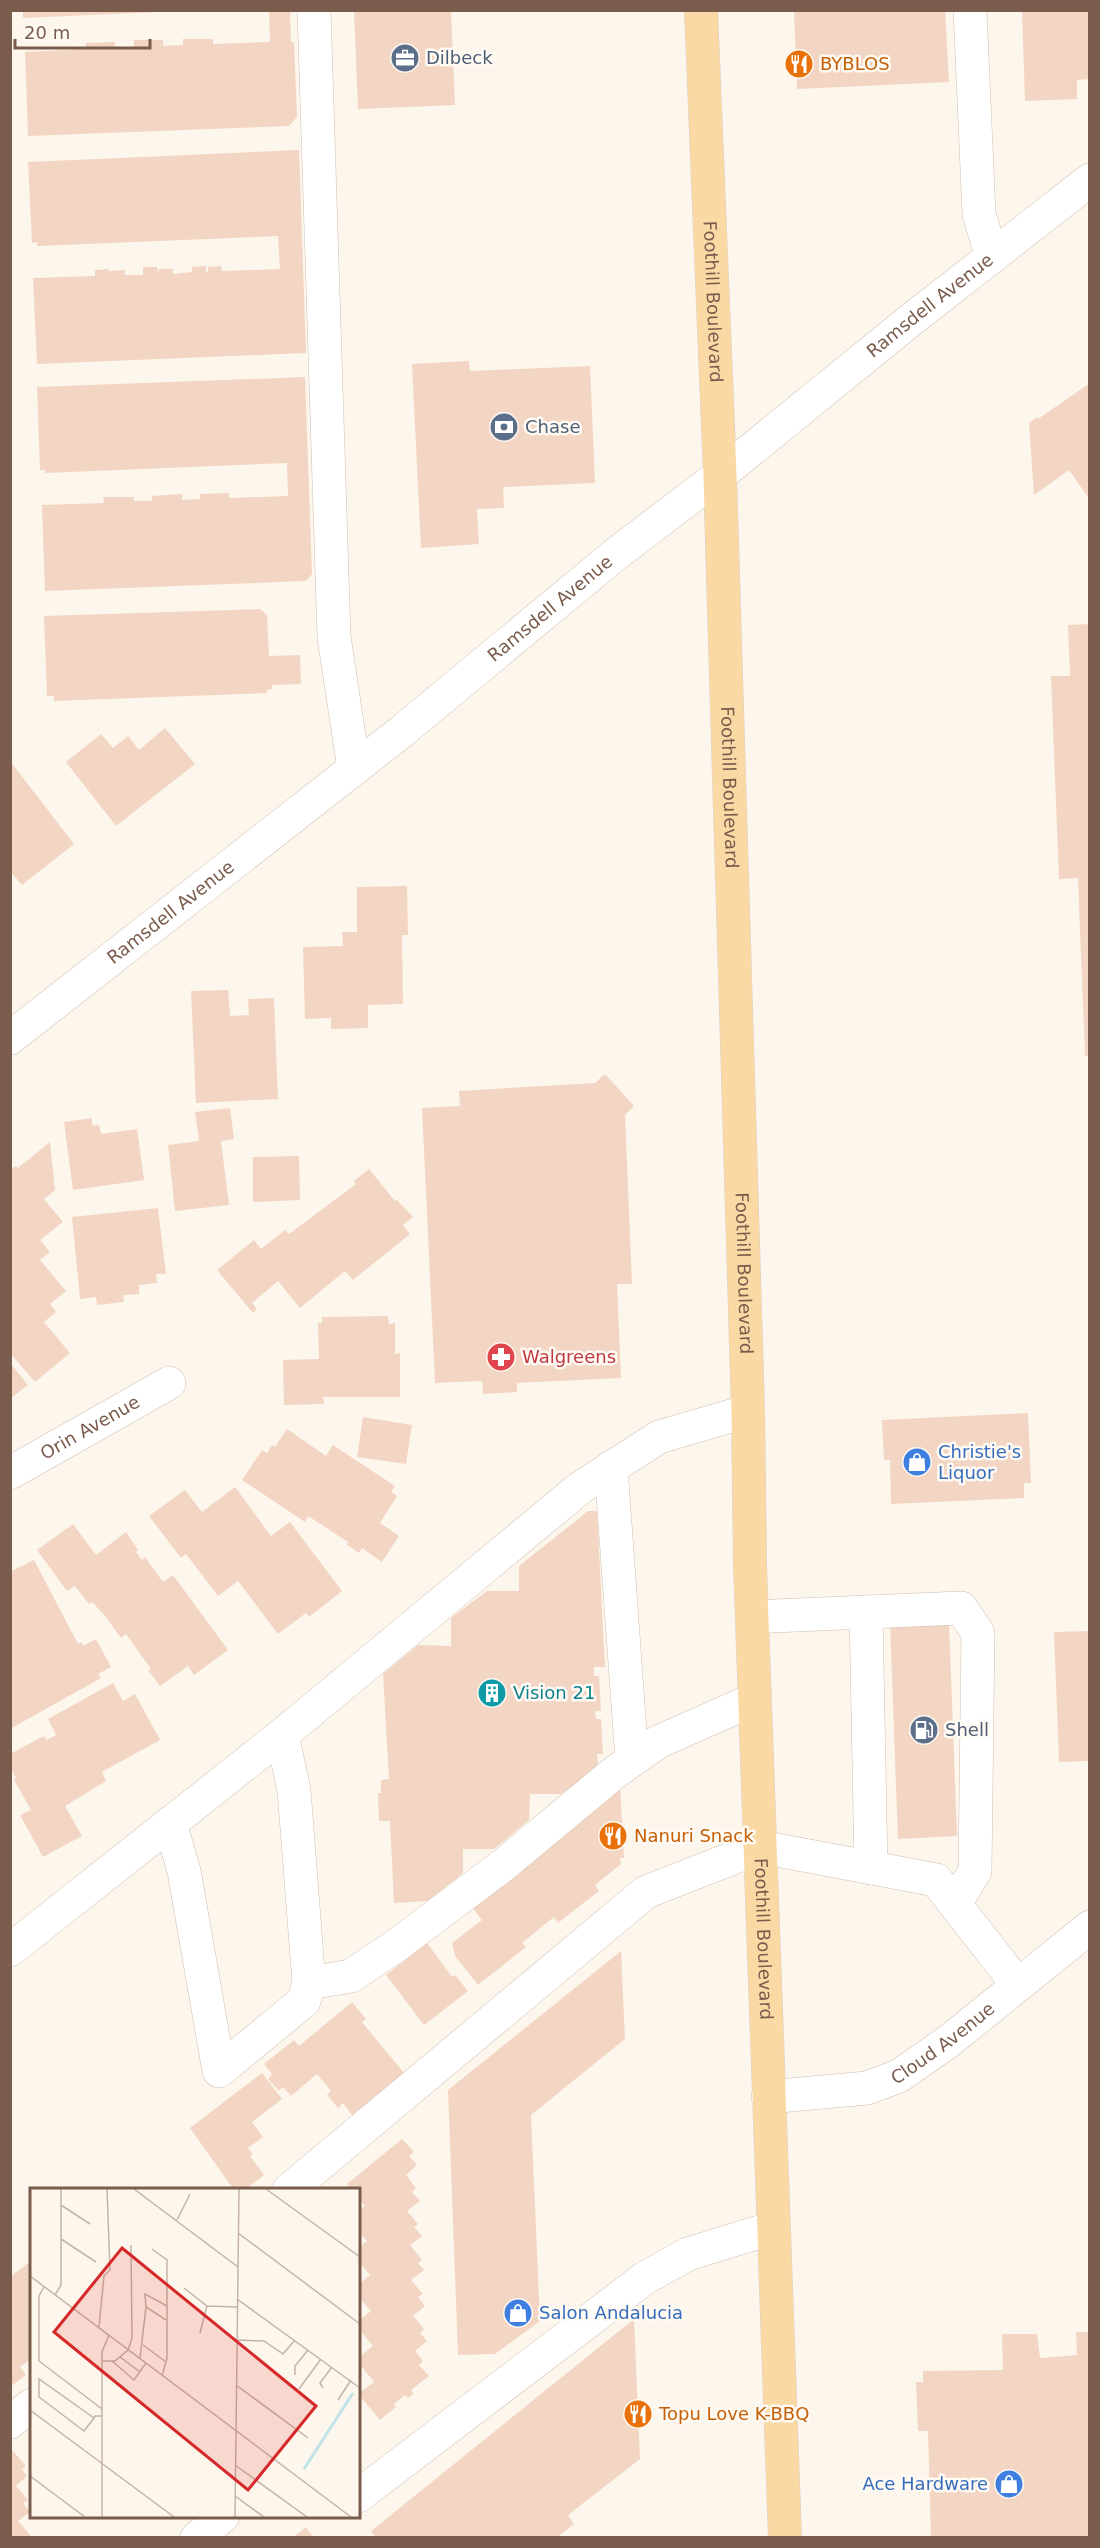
<svg xmlns="http://www.w3.org/2000/svg" width="1100" height="2548" font-family="'DejaVu Sans',sans-serif">
  <rect width="100%" height="100%" fill="#fdf6ec"/>
  <!-- building -->
  <path fill="#f3d5c3" d="M23,10H159V12L23,18Z
    M269,10H290L291,42H294L297,117L289,126L28,136L25,52L86,49V43L115,42L114,48H134V40H163V46L183,45V39H213V44L270,42Z
    M354,10H451L455,105L358,109Z
    M794,10H945L949,82L797,89Z
    M1022,10H1090V79L1077,80V99L1025,101Z
    M299,150L306,353L37,364L33,278L95,276V270L109,269V275L110,271L125,270V275H143V267H157L159,274V269H173V274L192,272V267L206,266V272H208V267L221,266L222,271L280,269L278,236L37,246V242L32,243L28,162Z
    M469,361L470,371L590,366L595,483L503,487L504,508L477,509L479,544L421,548L412,364Z
    M305,377L312,574L306,581L45,591L42,505L104,503L103,497H134V501H152V496L182,494V500L200,499V494L229,493V498L288,496L287,463L45,473V470H40L37,387Z
    M1090,383V500L1069,470L1034,495L1029,423L1037,417L1038,419Z
    M260,609L267,615L269,656L300,655L301,684L272,685V689L267,690V693L54,701V696H47L44,616Z
    M1090,624V1055L1085,1056L1078,878L1059,879L1051,676H1070L1068,625Z
    M165,728L195,764L116,826L66,762L101,734L113,748L128,736L139,750Z
    M10,761L74,844L22,885L10,871Z
    M407,886L408,935H402L403,1004L368,1005V1028L331,1029V1018L305,1019L303,947L343,946L342,932H357V887Z
    M228,990L230,1016L249,1015L248,999L274,998L278,1099L196,1103L191,991Z
    M605,1074L634,1106L625,1115L632,1284H617L621,1378L517,1383V1392L483,1394L482,1381L435,1383L422,1108L460,1106L459,1091L595,1083Z
    M230,1108L234,1139L221,1141L229,1205L175,1211L168,1145L199,1141L195,1112Z
    M92,1118V1126L99,1125L101,1134L137,1129L144,1180L73,1190L64,1122Z
    M50,1142L55,1190L44,1199L63,1222L40,1240L50,1252L40,1260L66,1291L50,1304L56,1312L44,1322L70,1353L35,1382L10,1353V1170L16,1166L18,1168Z
    M299,1156L300,1200L253,1202V1157Z
    M369,1169L395,1201L397,1200L413,1217L403,1225L410,1234L353,1280L345,1271L300,1308L278,1281L252,1303L257,1309L253,1313L217,1270L254,1240L261,1249L285,1230L289,1234L356,1184L354,1181Z
    M158,1208L166,1274H156L157,1283L139,1285V1294L123,1295L124,1302L97,1305L96,1297L80,1299L72,1217Z
    M388,1316L389,1324L395,1323V1354L400,1353V1397H323L324,1404L284,1405L283,1360L319,1359L318,1323H322V1317Z
    M10,1363L28,1385L10,1399Z
    M1028,1413L1031,1483H1024V1498L891,1504L890,1460H884L882,1420Z
    M363,1417L412,1425L406,1464L357,1457Z
    M287,1429L326,1456L333,1445L395,1486L391,1492L397,1496L380,1523L399,1536L382,1562L362,1548L359,1553L347,1545L348,1542L308,1516L305,1522L242,1480L262,1450L267,1453L272,1445L275,1447Z
    M235,1487L271,1536L290,1522L342,1591L309,1617L306,1613L278,1634L238,1581L218,1596L186,1554L181,1558L149,1516L185,1490L202,1512Z
    M588,1511H597L605,1667H594V1676H599L601,1711H595L596,1719H601L603,1754H597L598,1767L561,1794H530L529,1820L494,1849H463V1873L428,1901L394,1903L390,1821H379L378,1793H381V1780L389,1779L383,1674L418,1645L451,1646V1618L487,1591H519V1566Z
    M73,1524L96,1555L126,1532L138,1550L136,1552L142,1560L145,1557L163,1582L173,1575L228,1650L194,1675L188,1666L160,1686L148,1670L151,1669L126,1634L121,1638L105,1616L92,1602L89,1604L75,1586L67,1591L37,1550Z
    M34,1560L78,1644L81,1642L83,1646L96,1639L111,1667L98,1674L101,1678L10,1729V1572Z
    M949,1622L957,1836L898,1839L890,1624Z
    M1090,1631V1761L1059,1762L1054,1632Z
    M113,1683L123,1701L135,1694L160,1740L102,1772L106,1781L65,1806L82,1836L43,1857L20,1815L31,1810L14,1780L16,1778L10,1767V1754L44,1736L47,1740L56,1735L48,1719Z
    M620,1784L624,1858H620L621,1864L595,1885L599,1891L558,1923L554,1917L522,1943L526,1947L478,1985L455,1956L452,1943L482,1920L471,1906Z
    M427,1943L452,1977L455,1975L468,1991L424,2025L386,1975Z
    M621,1951L625,2039L531,2115L540,2321L495,2354L458,2355L448,2090Z
    M352,2002L366,2019L362,2022L404,2073L352,2115L343,2103L338,2108L327,2095L331,2091L317,2074L291,2096L283,2087L279,2091L268,2079L272,2074L264,2064L294,2040L299,2046Z
    M262,2073L282,2099L252,2122L263,2137L248,2148L253,2154L250,2156L264,2175L245,2190H234L190,2128Z
    M402,2139L414,2152L409,2156L417,2165L406,2175L416,2188L412,2192L420,2201L407,2211L418,2224L414,2227L422,2236L410,2245L422,2260L418,2263L424,2270L411,2280L423,2294L418,2297L425,2306L413,2316L424,2329L420,2333L427,2341L415,2351L423,2361L419,2365L429,2376L411,2390L414,2394L408,2398L405,2395L394,2404L396,2407L380,2420L360,2396L358,2397V2394L374,2382L358,2362V2358L373,2346L358,2328V2321L371,2311L358,2296V2285L370,2275L358,2261V2248L367,2241L358,2231V2211L365,2206L358,2197V2190H352L347,2184Z
    M32,2260V2358L20,2367L26,2375L10,2387V2277Z
    M634,2319L640,2459L568,2515L574,2524L556,2538H376L371,2531Z
    M1076,2332H1090V2538H931L928,2431H918L916,2382H923V2371L1003,2370L1002,2334H1037L1040,2358L1077,2355Z
    M13,2451L26,2466L22,2469L27,2476L16,2486L28,2500L23,2503L30,2512L18,2521L31,2536L29,2538H10V2452Z
    M306,2527L314,2538H292Z"/>
  <g fill="none" stroke-linecap="round" stroke-linejoin="round">
    <!-- minor casing -->
    <g stroke="#d1beb0" stroke-width="34">
      <g id="minor">
        <path d="M314,10L334,637L354,769"/>
        <path d="M970,10L979,214L992,257"/>
        <path id="s1" d="M10,1038L401,732L616,554L720,475L912,319L1090,180"/>
        <path d="M611,1467L632,1760"/>
        <path id="s2" d="M10,1473L169,1383"/>
        <path d="M866,1612L871,1868"/>
        <path d="M752,1617L961,1608L978,1633L975,1871L955,1904"/>
        <path d="M170,1823L184,1871L219,2071L304,2001L309,1983L294,1790L282,1735"/>
        <path d="M10,1950L282,1735L580,1488L659,1437L748,1411"/>
        <path d="M309,1983L351,1976L397,1945L502,1866L614,1773L658,1742L755,1699"/>
        <path id="s3" d="M768,2097L867,2088L899,2076L949,2041L1090,1927"/>
        <path d="M289,2190L646,1892L761,1847L936,1880L1018,1985"/>
        <path d="M10,2422L32,2405"/>
        <path d="M358,2496L645,2278L688,2254L772,2228"/>
        <path d="M197,2538L223,2516"/>
      </g>
    </g>
    <!-- major casing -->
    <g stroke="#dad1cd" stroke-width="34">
      <g id="major">
        <path id="s4" d="M701,10L720,475L748,1411L750,1565L785,2538"/>
      </g>
    </g>
    <!-- minor -->
    <use href="#minor" stroke="#fff" stroke-width="33"/>
    <!-- major -->
    <use href="#major" stroke="#fbd9a5" stroke-width="33"/>
  </g>
  <!-- icons -->
  <defs>
    <g id="office-disc" transform="scale(1.5)"><circle r="9.5" fill="#5c6f8a" stroke="#fffaf3"/><path d="M-6-3h4V-5.5h4V-3h4V5H-6ZM-1-4.5V-3h2v-1.5ZM-6 0V1H6V0Z" fill="#fff"/></g>
    <g id="restaurant-disc" transform="scale(1.5)"><circle r="9.5" fill="#e8710a" stroke="#fffaf3"/><path d="M-5-6h1v4h1v-4h1v4h1v-4h1v5L-1.5 .5V6h-2V.5L-5-1ZM5-6V6H3V1.5H1.5Q1.5-4 5-6Z" fill="#fff"/></g>
    <g id="bank-disc" transform="scale(1.5)"><circle r="9.5" fill="#5c6f8a" stroke="#fffaf3"/><path d="M-6-4H6V4H-6ZM0-2.3a2.3 2.3 0 1 0 0 4.6a2.3 2.3 0 1 0 0-4.6Z" fill="#fff"/></g>
    <g id="pharmacy-disc" transform="scale(1.5)"><circle r="9.5" fill="#e0444e" stroke="#fffaf3"/><path d="M-2-6h4v4h4v4h-4v4h-4v-4h-4v-4h4Z" fill="#fff"/></g>
    <g id="shop-disc" transform="scale(1.5)"><circle r="9.5" fill="#3f7fe0" stroke="#fffaf3"/><path d="M-5-2.5h2.3a2.7 3.5 0 0 1 5.4 0H5L5.5 6h-11ZM-1.5-2.5h3a1.5 2.3 0 0 0-3 0Z" fill="#fff"/></g>
    <g id="building-disc" transform="scale(1.5)"><circle r="9.5" fill="#0f9aa8" stroke="#fffaf3"/><path d="M-4-6H4V6H1V3H-1V6H-4ZM-2.5-4.3h1.7v1.8h-1.7ZM.8-4.3h1.7v1.8H.8ZM-2.5-1h1.7V.8h-1.7ZM.8-1h1.7V.8H.8Z" fill="#fff"/></g>
    <g id="fuel-disc" transform="scale(1.5)"><circle r="9.5" fill="#5c6f8a" stroke="#fffaf3"/><path d="M-5.5-6h7V0h2V4h1.3V-2.5L3-4.5l.8-.8L6-3V5H2.5V1h-1V6h-7ZM-4.2-4.7v3.2H.2V-4.7Z" fill="#fff"/></g>
  </defs>
  <g fill-rule="evenodd">
    <use href="#office-disc" x="405" y="58"/>
    <use href="#restaurant-disc" x="799" y="64"/>
    <use href="#bank-disc" x="504" y="427"/>
    <use href="#pharmacy-disc" x="501" y="1357"/>
    <use href="#shop-disc" x="917" y="1462"/>
    <use href="#building-disc" x="492" y="1693"/>
    <use href="#fuel-disc" x="924" y="1730"/>
    <use href="#restaurant-disc" x="613" y="1836"/>
    <use href="#shop-disc" x="518" y="2313"/>
    <use href="#restaurant-disc" x="638" y="2414"/>
    <use href="#shop-disc" x="1009" y="2484"/>
  </g>
  <g text-anchor="middle" stroke-width="5" stroke-linejoin="round" paint-order="stroke">
    <!-- service labels -->
    <g font-size="18" fill="#4e5e75" stroke="#fffaf3" text-anchor="start">
      <text x="426" y="64">Dilbeck</text>
      <text x="525" y="433">Chase</text>
      <text x="945" y="1736">Shell</text>
    </g>
    <!-- food labels -->
    <g font-size="18" fill="#c56008" stroke="#fffaf3" text-anchor="start">
      <text x="820" y="70">BYBLOS</text>
      <text x="634" y="1842">Nanuri Snack</text>
      <text x="659" y="2420">Topu Love K-BBQ</text>
    </g>
    <!-- street labels -->
    <g font-size="18" fill="#7a5c4d" stroke="#fffaf3">
      <text dy="6" stroke="none"><textPath href="#s4" startOffset="292">Foothill Boulevard</textPath></text>
      <text dy="6" stroke="none"><textPath href="#s1" startOffset="1176">Ramsdell Avenue</textPath></text>
      <text dy="6" stroke="none"><textPath href="#s1" startOffset="690">Ramsdell Avenue</textPath></text>
      <text dy="6" stroke="none"><textPath href="#s4" startOffset="778">Foothill Boulevard</textPath></text>
      <text dy="6" stroke="none"><textPath href="#s1" startOffset="204">Ramsdell Avenue</textPath></text>
      <text dy="6" stroke="none"><textPath href="#s4" startOffset="1264">Foothill Boulevard</textPath></text>
      <text dy="6" stroke="none"><textPath href="#s2" startOffset="92">Orin Avenue</textPath></text>
      <text dy="6" stroke="none"><textPath href="#s4" startOffset="1930">Foothill Boulevard</textPath></text>
      <text dy="6" stroke="none"><textPath href="#s3" startOffset="188">Cloud Avenue</textPath></text>
    </g>
    <!-- health labels -->
    <g font-size="18" fill="#be3a42" stroke="#fffaf3" text-anchor="start">
      <text x="522" y="1363">Walgreens</text>
    </g>
    <!-- shop labels -->
    <g font-size="18" fill="#366cbe" stroke="#fffaf3" text-anchor="start">
      <text x="938" y="1458">Christie's<tspan x="938" dy="21">Liquor</tspan></text>
      <text x="539" y="2319">Salon Andalucia</text>
      <text x="988" y="2490" text-anchor="end">Ace Hardware</text>
    </g>
    <!-- culture labels -->
    <g font-size="18" fill="#0d838f" stroke="#fffaf3" text-anchor="start">
      <text x="513" y="1699">Vision 21</text>
    </g>
  </g>
  <!-- overview -->
  <g transform="translate(30 2188)">
    <rect width="330" height="330" fill="#fdf6ec"/>
    <path fill="none" stroke="#bfe3e8" stroke-width="3" d="M274,281L323,205"/>
    <path fill="none" stroke="#c5b3a7" stroke-width="1.5" d="M104,1L208,79M236,1L330,69M31,17L60,36M147,32L160,6M208,45L330,136M31,51L66,74M122,61L137,72V170L132,188M0,88L321,329M14,99L9,108V173L72,221M154,100L177,118L207,119M25,107L31,97V1M207,111L330,200M136,132L116,119L115,106L137,118M69,139L74,88L80,82L77,1M170,145L177,118M206,152L234,153L253,166L265,152M113,157L136,174M90,169L110,184M110,170L116,119M72,173H85L98,162L102,150L101,57M82,173L104,192L116,175M265,187V178L278,162M206,197L278,250M293,200L290,195L302,179M269,201L291,171M308,212L321,192M0,222L144,329M64,230L9,191V209L54,243L64,230L65,228H72M205,277L277,329M0,288L55,329M205,308L234,329M72,329V164L79,147M205,329L209,1"/>
    <path fill="#d62828" fill-opacity="0.15" stroke="#d62828" stroke-width="3" d="M92,60L286,218L218,302L24,144Z"/>
    <rect width="330" height="330" fill="none" stroke="#7a5c4d" stroke-width="3"/>
  </g>
  <!-- border -->
  <rect width="1100" height="2548" fill="none" stroke="#7a5c4d" stroke-width="24"/>
  <!-- scale -->
  <path d="M15 39v9h135v-9" fill="none" stroke="#7a5c4d" stroke-width="3"/>
  <text x="24" y="39" font-size="18" fill="#7a5c4d" stroke="#fffaf3" stroke-width="4.5" paint-order="stroke">20 m</text>
</svg>
